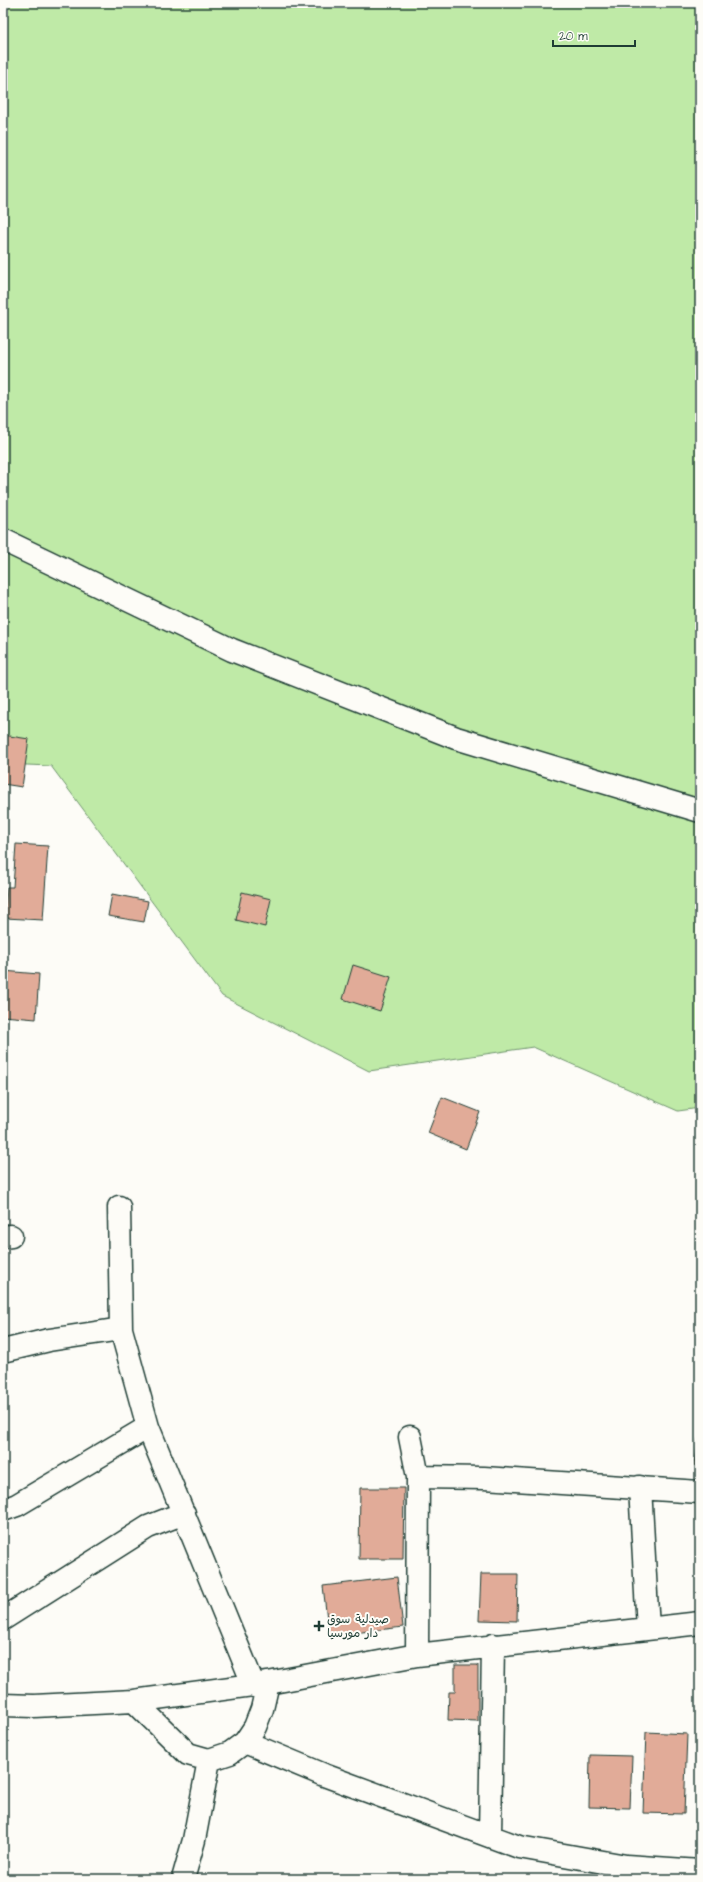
<svg xmlns="http://www.w3.org/2000/svg" width="703" height="1882" font-family="'Architects Daughter','Playpen Sans Arabic',sans-serif">
  <rect width="100%" height="100%" fill="#fdfcf7"/>
  <filter id="ink" filterUnits="userSpaceOnUse"><feTurbulence type="fractalNoise" baseFrequency=".025" numOctaves="2"/><feDisplacementMap in="SourceGraphic" scale="8" xChannelSelector="R" yChannelSelector="G"/><feConvolveMatrix kernelMatrix="1 2 1 2 8 2 1 2 1" color-interpolation-filters="sRGB"/></filter>
  <g filter="url(#ink)">
    <!-- green -->
    <path fill="#bfeaa7" stroke="#6f946e" d="M3,3H700V1108L678,1111L533,1047L369,1071L222,996L51,766L3,764Z"/>
    <!-- building -->
    <path fill="#e1ab98" stroke="#1f3d34" d="M3,735L29,739L22,787L3,784Z
      M16,844L48,846L43,920L5,918L7,887H13Z
      M242,892L271,899L265,927L236,920Z
      M112,894L148,901L144,922L108,916Z
      M353,965L391,977L380,1011L343,999Z
      M3,971L39,974L36,1019L3,1016Z
      M442,1097L480,1112L466,1149L428,1133Z
      M700,1425V1466L695,1465Z
      M360,1488H404L403,1559H359Z
      M481,1574H518L517,1621L479,1620Z
      M397,1577L403,1627L329,1636L323,1586Z
      M455,1665H478V1721L448,1720L449,1692H455Z
      M646,1732L687,1734L684,1814L643,1813Z
      M590,1755L632,1756L630,1808L589,1807Z"/>
    <g fill="none" stroke-linecap="round" stroke-linejoin="round">
      <!-- minor casing -->
      <g stroke="#1f3d34" stroke-width="25">
        <path id="minor" d="M119,1207L121,1329L148,1427L254,1686
          M3,1237L11,1236
          M3,1351L49,1340L121,1329
          M410,1437L418,1477L417,1655
          M418,1477L484,1478L700,1492
          M640,1487L648,1629
          M3,1510L17,1505L148,1427
          M3,1619L148,1527L184,1513
          M134,1701L188,1754L209,1760L230,1753L245,1742L255,1727L262,1709L268,1683
          M3,1705L34,1706L134,1701L268,1683L417,1655L700,1623
          M245,1742L324,1775L519,1847L626,1866L700,1871
          M490,1836L493,1645
          M183,1879L194,1840L209,1760"/>
      </g>
      <!-- tertiary casing -->
      <g stroke="#1f3d34" stroke-width="25">
        <path id="tertiary" d="M3,540L232,650L456,738L700,811"/>
      </g>
      <!-- minor -->
      <use href="#minor" stroke="#fdfcf7" stroke-width="22"/>
      <!-- tertiary -->
      <use href="#tertiary" stroke="#fdfcf7" stroke-width="22"/>
    </g>
  </g>
  <!-- markers -->
  <path fill="#1f3d34" stroke="#fdfcf7" stroke-width="1.5" d="M317 1620h4v4h4v4h-4v4h-4v-4h-4v-4h4z"/>
  <g text-anchor="middle" stroke-width="4" stroke-linejoin="round" paint-order="stroke">
    <!-- poi labels -->
    <g font-size="12" fill="#1f3d34" stroke="#fdfcf7" text-anchor="start">
      <text x="327" y="1623">صيدلية سوق<tspan x="327" dy="14">دار مورسيا</tspan></text>
    </g>
  </g>
  <!-- margin -->
  <rect width="703" height="1882" fill="none" stroke="#fdfcf7" stroke-width="16"/>
  <rect x="8" y="8" width="687" height="1866" fill="none" stroke="#1f3d34" stroke-width="1.5" filter="url(#ink)"/>
  <!-- scale -->
  <path d="M553 40v6h82v-6" fill="none" stroke="#1f3d34" stroke-width="2"/>
  <text x="559" y="40" font-size="12" fill="#1f3d34" stroke="#fdfcf7" stroke-width="3" paint-order="stroke">20 m</text>
</svg>
